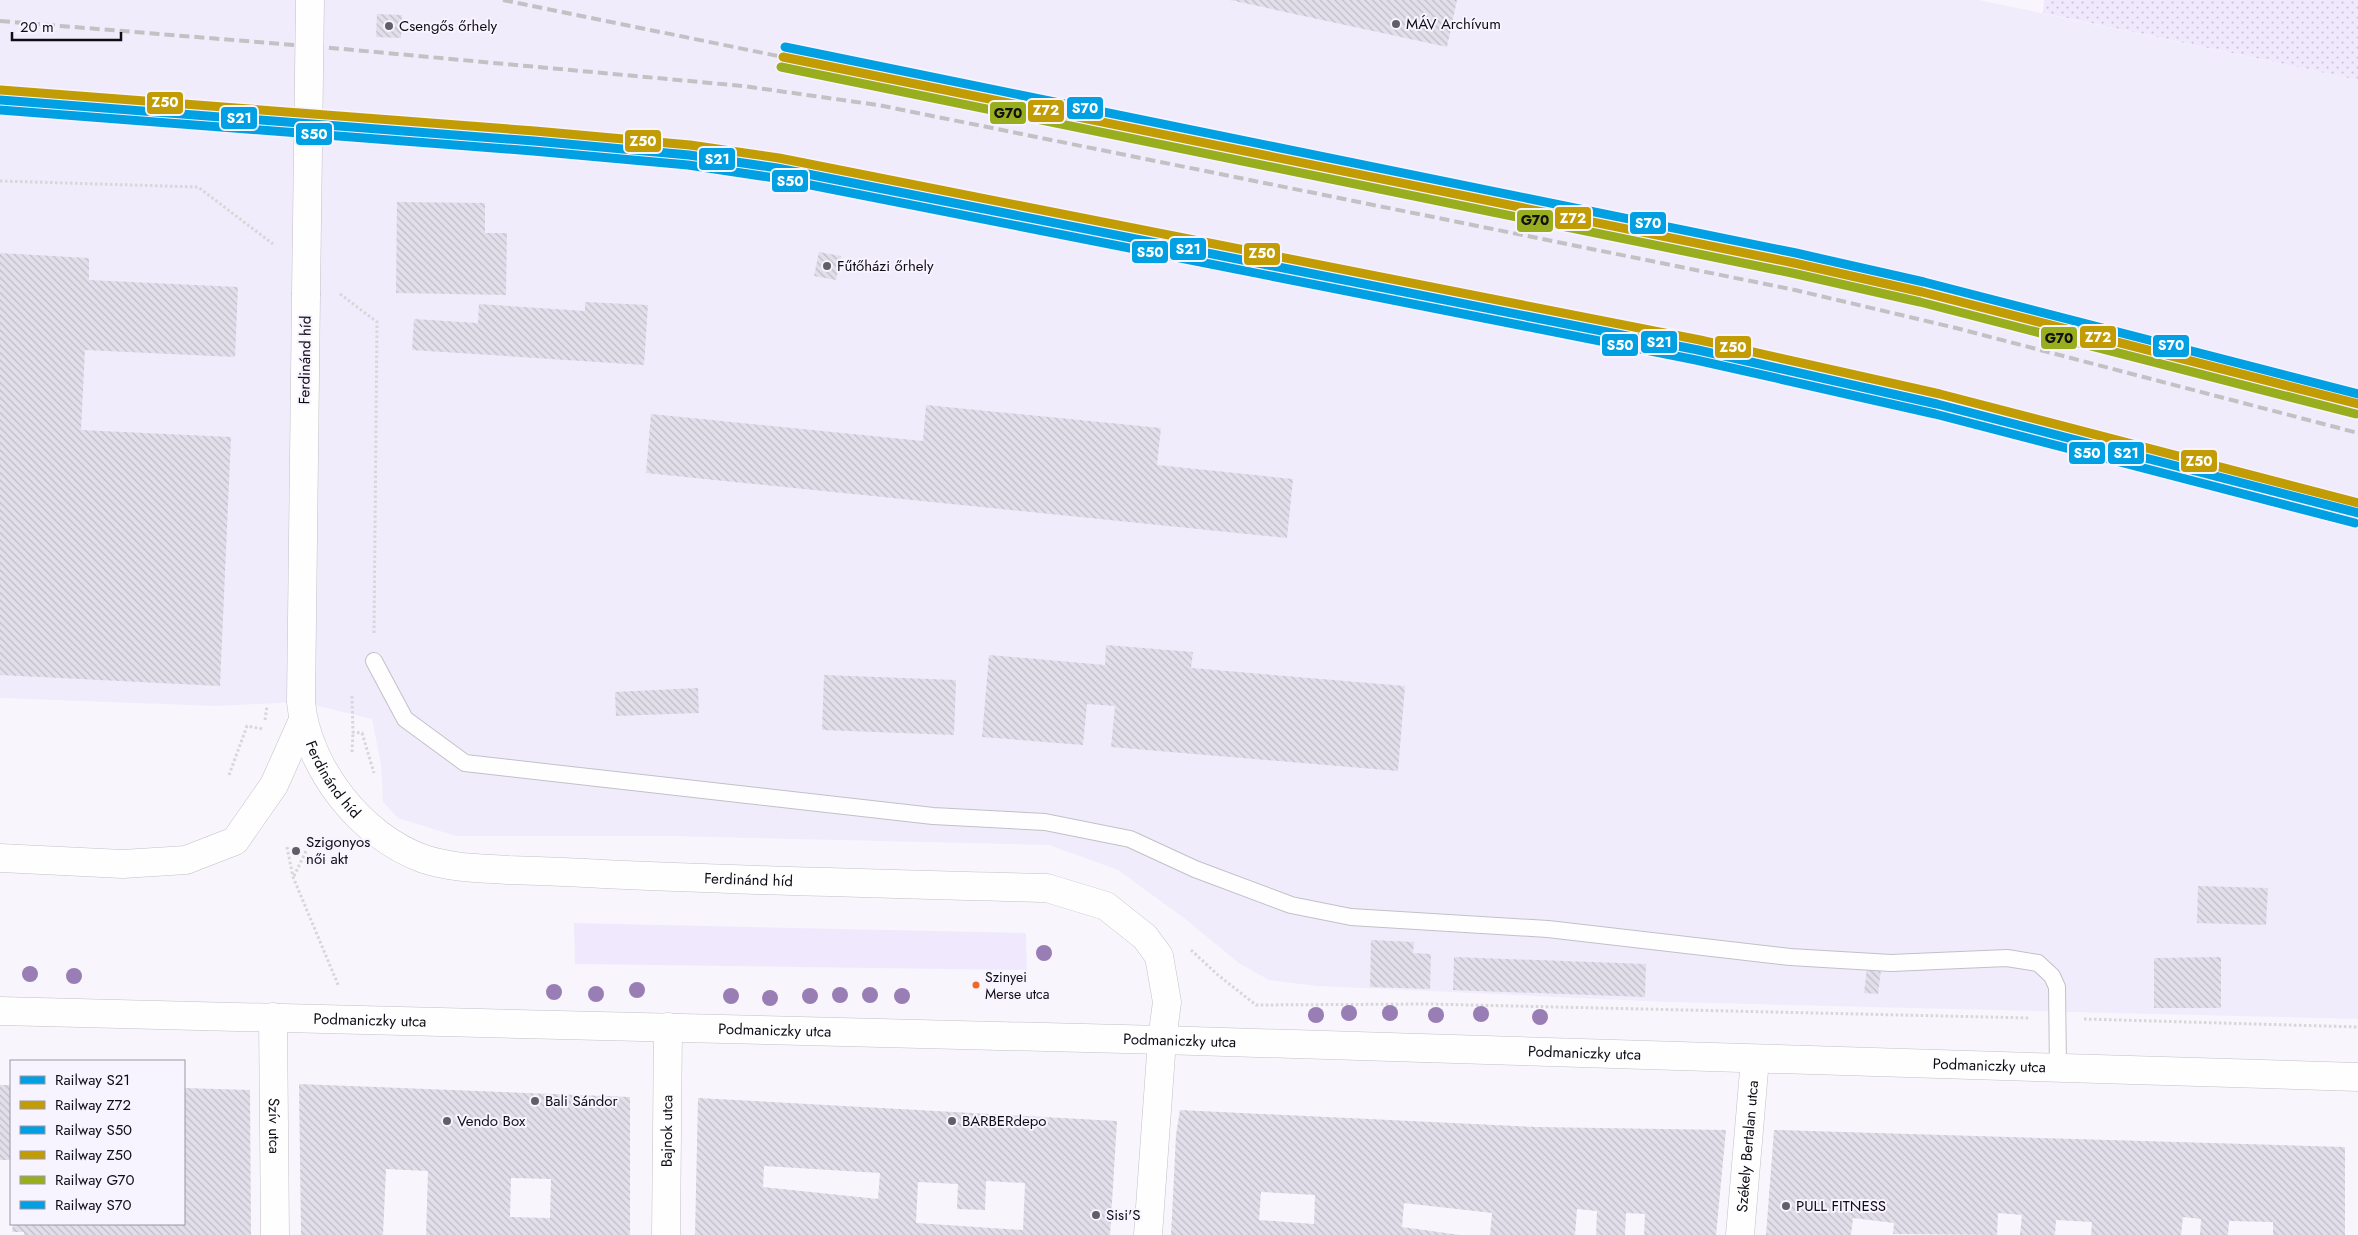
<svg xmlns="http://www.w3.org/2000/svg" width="2358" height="1235" font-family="Jost,sans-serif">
  <defs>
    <pattern id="grass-dots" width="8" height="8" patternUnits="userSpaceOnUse" patternTransform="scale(1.25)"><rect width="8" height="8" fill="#f0e9fe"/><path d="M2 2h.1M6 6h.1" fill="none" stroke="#cdc7d9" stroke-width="1.8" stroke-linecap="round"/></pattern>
    <pattern id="building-back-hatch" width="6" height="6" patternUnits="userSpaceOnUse" patternTransform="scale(1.25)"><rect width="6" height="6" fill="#e2deea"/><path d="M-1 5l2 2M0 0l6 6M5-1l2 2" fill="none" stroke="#c1bdc8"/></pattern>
  </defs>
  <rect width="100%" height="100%" fill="#f8f6fc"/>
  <!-- built -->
  <path fill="#f1ecfb" d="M0,0H1979L2358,80V1019L1666,1002L1317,986L1269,980L1240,964L1184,918L1118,870L1049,845L672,836H456L398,818L383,802L381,765L372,719L301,702L216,706L0,698Z"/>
  <!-- grass -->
  <path fill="url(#grass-dots)" d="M2044,0H2358V80L2043,13Z"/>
  <!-- park -->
  <path fill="#f0e9fe" d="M574,923L1026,933L1027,970L575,964Z"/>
  <!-- building -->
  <path fill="url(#building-back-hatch)" fill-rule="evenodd" d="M1230,0H1457L1447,47Z
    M377,14L402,15L401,38L376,37Z
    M397,202L485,203V233H507L506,295L396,293Z
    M819,252L841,256L836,280L814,276Z
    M0,253L89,258V280L238,287L235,357L85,350L81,430L231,437L220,686L0,675Z
    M585,302L648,305L644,365L412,350L414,319L478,323L479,304L585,311Z
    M926,405L1161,428L1157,465L1293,479L1287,538L646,473L651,414L923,441Z
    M1106,645L1193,652L1191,668L1405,686L1398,771L1111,747L1115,706L1087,704L1083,745L982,737L989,655L1105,665Z
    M824,675L956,680L954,735L822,730Z
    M698,688L699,713L616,716L615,692Z
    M2198,886L2268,888L2266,925L2197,923Z
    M1371,940L1414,942L1413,953L1431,954L1430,989L1370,987Z
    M1454,957L1646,964L1645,997L1453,990Z
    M2221,957V1008H2154V958Z
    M1867,968L1881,970L1878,994L1864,993Z
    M299,1084L630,1097V1235H426L428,1171L386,1169L383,1235H301ZM511,1178L551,1179L550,1218L510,1217Z
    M0,1085H11V1160H0Z
    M184,1088L250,1090L251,1235H24V1232H12L13,1224H184Z
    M698,1098L1117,1121L1110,1235H695ZM764,1166L880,1173L878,1199L763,1187ZM986,1181L1025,1183L1023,1230L916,1223L918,1182L958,1184L957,1209L985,1210Z
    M1180,1110L1537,1127L1726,1130L1716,1235H1644L1645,1214L1626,1213L1625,1235H1596L1597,1211L1577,1209L1575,1235H1490L1492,1213L1404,1203L1402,1227L1460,1235H1171L1176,1135ZM1261,1192L1315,1195L1314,1224L1259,1220Z
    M1774,1130L2345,1147V1235H2273V1222L2229,1221L2228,1235H2200L2201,1219L2183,1217L2181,1235H2091L2092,1222L2056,1220L2055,1235H2020L2022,1215L1998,1213L1997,1235L1893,1234L1894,1223L1853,1218L1851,1235H1766Z"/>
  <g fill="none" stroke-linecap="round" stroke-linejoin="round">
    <!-- service casing -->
    <g stroke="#c2c0c7" stroke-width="18">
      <path id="service" d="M374,661L405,719L465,763L933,816L1045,822L1130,839L1195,869L1291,905L1351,917L1548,929L1790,957L1891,963L2007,958L2038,963L2052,976L2057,987L2058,1068"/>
    </g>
    <!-- minor casing -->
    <g stroke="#c2c0c7" stroke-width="29">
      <g id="minor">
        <path id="s1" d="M273,1017L275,1235"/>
        <path id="s2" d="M666,1235L668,1027"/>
        <path id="s3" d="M1740,1235L1755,1059"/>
      </g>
    </g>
    <!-- tertiary casing -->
    <g stroke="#c2c0c7" stroke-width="29">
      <g id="tertiary">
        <path id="s4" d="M306,295L301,702C307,767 361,837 424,859C451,868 479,868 507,870C539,871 571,872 603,874C751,881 899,884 1047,888L1106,906L1145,937L1159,956L1167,1002L1162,1040L1148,1235"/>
        <path d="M0,858L123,864L186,860L235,841L274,785L303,720"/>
        <path id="s5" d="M0,1011L1162,1040L2358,1077"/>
      </g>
    </g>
    <!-- path -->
    <path stroke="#d7d6d8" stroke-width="3" stroke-dasharray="2.5 2.5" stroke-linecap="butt" d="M0,181L198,187L273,244
      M340,294L377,322L374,634
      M352,696L353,732L362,733L374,773
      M265,720L267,706
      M352,752L353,732
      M229,775L247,726L263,729
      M287,847L293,877L339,987
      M294,876L307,849
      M1191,950L1218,975L1256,1005L1428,1004L2030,1018
      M2084,1019L2358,1027"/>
    <!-- service -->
    <use href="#service" stroke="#fefeff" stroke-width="16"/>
    <!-- minor -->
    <use href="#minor" stroke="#fefeff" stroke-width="28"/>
    <!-- tertiary -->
    <use href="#tertiary" stroke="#fefeff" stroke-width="28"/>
    <!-- rail -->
    <path stroke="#c2c1c4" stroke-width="4" stroke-dasharray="10 5" stroke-linecap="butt" d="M503,0L783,57
      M0,21L343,49L743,86L878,105L1795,290L1956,328L2358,433"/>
    <!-- tertiary-bridge casing -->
    <g stroke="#c2c0c7" stroke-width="29" stroke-linecap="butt">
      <path id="tertiary-bridge" d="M306,295L310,0"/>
    </g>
    <!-- tertiary-bridge -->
    <use href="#tertiary-bridge" stroke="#fefeff" stroke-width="28"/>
    <!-- rail-1 casing -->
    <g stroke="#f7f3ff" stroke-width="12">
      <path id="rail-1" d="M0,100L534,141L689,155L777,168L1698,350L1937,404L2358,513"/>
    </g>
    <!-- rail-2 casing -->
    <g stroke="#f7f3ff" stroke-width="12">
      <path id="rail-2" d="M783,57L1794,263L1922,292L2358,404"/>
    </g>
    <!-- rail-3 casing -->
    <g stroke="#f7f3ff" stroke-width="12">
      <path id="rail-3" d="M0,110L533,151L688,165L775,178L1696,360L1935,414L2355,523"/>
    </g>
    <!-- rail-4 casing -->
    <g stroke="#f7f3ff" stroke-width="12">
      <path id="rail-4" d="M1,90L535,131L690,145L779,158L1700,340L1940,394L2358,503"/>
    </g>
    <!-- rail-5 casing -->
    <g stroke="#f7f3ff" stroke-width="12">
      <path id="rail-5" d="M781,67L1792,273L1920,302L2356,414"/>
    </g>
    <!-- rail-6 casing -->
    <g stroke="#f7f3ff" stroke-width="12">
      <path id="rail-6" d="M785,47L1796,253L1924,282L2358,394"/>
    </g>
    <!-- rail-1 -->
    <use href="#rail-1" stroke="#00a0e3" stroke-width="9"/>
    <!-- rail-2 -->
    <use href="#rail-2" stroke="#c29c05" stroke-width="9"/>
    <!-- rail-3 -->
    <use href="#rail-3" stroke="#00a0e3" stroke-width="9"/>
    <!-- rail-4 -->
    <use href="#rail-4" stroke="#c29c05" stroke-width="9"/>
    <!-- rail-5 -->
    <use href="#rail-5" stroke="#98ae1e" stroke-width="9"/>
    <!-- rail-6 -->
    <use href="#rail-6" stroke="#00a0e3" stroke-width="9"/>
  </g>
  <!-- trees -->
  <g fill="#987eb5">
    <circle cx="1044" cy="953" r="8"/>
    <circle cx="30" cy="974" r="8"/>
    <circle cx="74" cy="976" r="8"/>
    <circle cx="637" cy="990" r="8"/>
    <circle cx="554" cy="992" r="8"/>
    <circle cx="596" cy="994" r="8"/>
    <circle cx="840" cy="995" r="8"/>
    <circle cx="870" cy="995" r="8"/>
    <circle cx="731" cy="996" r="8"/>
    <circle cx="810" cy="996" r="8"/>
    <circle cx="902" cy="996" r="8"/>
    <circle cx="770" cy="998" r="8"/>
    <circle cx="1349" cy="1013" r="8"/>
    <circle cx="1390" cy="1013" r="8"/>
    <circle cx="1481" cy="1014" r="8"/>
    <circle cx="1316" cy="1015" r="8"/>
    <circle cx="1436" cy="1015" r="8"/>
    <circle cx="1540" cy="1017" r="8"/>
  </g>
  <!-- markers -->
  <g fill="#615e66" stroke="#f7f3ff" stroke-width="2">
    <circle cx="1396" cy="24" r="5"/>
    <circle cx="389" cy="26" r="5"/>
    <circle cx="827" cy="266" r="5"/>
    <circle cx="296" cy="851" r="5"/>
    <circle cx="535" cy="1101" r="5"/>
    <circle cx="447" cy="1121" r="5"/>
    <circle cx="952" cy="1121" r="5"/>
    <circle cx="1786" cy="1206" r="5"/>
    <circle cx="1096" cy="1215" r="5"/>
  </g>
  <circle fill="#f26522" stroke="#f7f3ff" stroke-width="2" cx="976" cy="985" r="4.5"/>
  <g text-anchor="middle" stroke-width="4" stroke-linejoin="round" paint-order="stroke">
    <!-- bus labels -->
    <g font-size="14" fill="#100c15" stroke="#f7f3ff" text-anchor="start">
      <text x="985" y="982">Szinyei<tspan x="985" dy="17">Merse utca</tspan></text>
    </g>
    <!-- poi labels -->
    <g font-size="15" fill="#100c15" stroke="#f7f3ff" text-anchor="start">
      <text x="1406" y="29">MÁV Archívum</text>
      <text x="399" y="31">Csengős őrhely</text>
      <text x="837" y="271">Fűtőházi őrhely</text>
      <text x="306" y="847">Szigonyos<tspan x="306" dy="17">női akt</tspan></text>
      <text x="545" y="1106">Bali Sándor</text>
      <text x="457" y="1126">Vendo Box</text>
      <text x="962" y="1126">BARBERdepo</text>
      <text x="1796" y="1211">PULL FITNESS</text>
      <text x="1106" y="1220">Sisi'S</text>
    </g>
    <!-- street labels -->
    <g font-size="15" fill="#100c15" stroke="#f7f3ff">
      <text transform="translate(305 360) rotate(-89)" y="5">Ferdinánd híd</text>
      <text dy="5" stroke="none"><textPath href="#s4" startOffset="492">Ferdinánd híd</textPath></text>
      <text dy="5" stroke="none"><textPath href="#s4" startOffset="942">Ferdinánd híd</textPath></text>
      <text dy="5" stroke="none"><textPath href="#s5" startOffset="370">Podmaniczky utca</textPath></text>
      <text dy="5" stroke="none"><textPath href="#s5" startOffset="775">Podmaniczky utca</textPath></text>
      <text dy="5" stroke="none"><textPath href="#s5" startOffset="1180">Podmaniczky utca</textPath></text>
      <text dy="5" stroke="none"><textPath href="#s5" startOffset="1585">Podmaniczky utca</textPath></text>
      <text dy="5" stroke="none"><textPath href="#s5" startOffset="1990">Podmaniczky utca</textPath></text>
      <text dy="5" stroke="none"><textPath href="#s1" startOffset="109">Szív utca</textPath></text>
      <text dy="5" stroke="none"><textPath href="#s2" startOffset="104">Bajnok utca</textPath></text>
      <text dy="5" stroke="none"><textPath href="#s3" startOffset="89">Székely Bertalan utca</textPath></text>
    </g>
  </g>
  <g stroke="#f7f3ff" stroke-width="2">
    <rect x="146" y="91" width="38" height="24" rx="5" fill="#c29c05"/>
    <rect x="1066" y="96" width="38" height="24" rx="5" fill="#00a0e3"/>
    <rect x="1027" y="99" width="38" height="24" rx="5" fill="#c29c05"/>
    <rect x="989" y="101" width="38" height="24" rx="5" fill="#98ae1e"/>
    <rect x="220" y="106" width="38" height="24" rx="5" fill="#00a0e3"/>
    <rect x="295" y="122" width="38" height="24" rx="5" fill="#00a0e3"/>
    <rect x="624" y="129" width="38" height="24" rx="5" fill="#c29c05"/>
    <rect x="698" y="147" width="38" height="24" rx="5" fill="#00a0e3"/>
    <rect x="771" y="169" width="38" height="24" rx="5" fill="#00a0e3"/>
    <rect x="1554" y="206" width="38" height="24" rx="5" fill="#c29c05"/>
    <rect x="1516" y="209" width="38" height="24" rx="5" fill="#98ae1e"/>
    <rect x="1629" y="211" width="38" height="24" rx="5" fill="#00a0e3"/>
    <rect x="1169" y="237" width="38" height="24" rx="5" fill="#00a0e3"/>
    <rect x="1131" y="240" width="38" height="24" rx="5" fill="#00a0e3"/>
    <rect x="1243" y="242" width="38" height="24" rx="5" fill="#c29c05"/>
    <rect x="2079" y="325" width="38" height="24" rx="5" fill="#c29c05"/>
    <rect x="2040" y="326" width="38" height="24" rx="5" fill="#98ae1e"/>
    <rect x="1640" y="330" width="38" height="24" rx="5" fill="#00a0e3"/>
    <rect x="1601" y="333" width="38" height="24" rx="5" fill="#00a0e3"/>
    <rect x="2152" y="334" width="38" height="24" rx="5" fill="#00a0e3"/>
    <rect x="1714" y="335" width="38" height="24" rx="5" fill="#c29c05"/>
    <rect x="2107" y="441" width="38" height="24" rx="5" fill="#00a0e3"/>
    <rect x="2068" y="441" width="38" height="24" rx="5" fill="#00a0e3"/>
    <rect x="2180" y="449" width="38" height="24" rx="5" fill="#c29c05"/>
  </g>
  <g font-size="14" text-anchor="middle" font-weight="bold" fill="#fff">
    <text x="165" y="107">Z50</text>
    <text x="1085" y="113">S70</text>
    <text x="1046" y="115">Z72</text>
    <text x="239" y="123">S21</text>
    <text x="314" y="139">S50</text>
    <text x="643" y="146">Z50</text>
    <text x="717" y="164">S21</text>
    <text x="790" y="186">S50</text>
    <text x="1573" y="223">Z72</text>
    <text x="1648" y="228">S70</text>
    <text x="1188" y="254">S21</text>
    <text x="1150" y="257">S50</text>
    <text x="1262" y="258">Z50</text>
    <text x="2098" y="342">Z72</text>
    <text x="1659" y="347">S21</text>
    <text x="1620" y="350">S50</text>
    <text x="2171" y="350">S70</text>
    <text x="1733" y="352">Z50</text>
    <text x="2126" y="458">S21</text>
    <text x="2087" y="458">S50</text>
    <text x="2199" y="466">Z50</text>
  </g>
  <g font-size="14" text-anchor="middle" font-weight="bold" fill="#111">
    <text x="1008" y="118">G70</text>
    <text x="1535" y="225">G70</text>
    <text x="2059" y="343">G70</text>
  </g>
  <!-- legend -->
  <rect x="10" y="1060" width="175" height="165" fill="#f7f3ff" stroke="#9b97a1"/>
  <rect x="20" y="1076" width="25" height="8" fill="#00a0e3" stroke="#9b97a1"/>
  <text x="55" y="1085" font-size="15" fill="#100c15">Railway S21</text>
  <rect x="20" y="1101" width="25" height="8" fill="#c29c05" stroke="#9b97a1"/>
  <text x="55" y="1110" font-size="15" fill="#100c15">Railway Z72</text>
  <rect x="20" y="1126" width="25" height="8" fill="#00a0e3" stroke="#9b97a1"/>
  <text x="55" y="1135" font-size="15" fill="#100c15">Railway S50</text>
  <rect x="20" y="1151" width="25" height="8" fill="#c29c05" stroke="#9b97a1"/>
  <text x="55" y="1160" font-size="15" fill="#100c15">Railway Z50</text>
  <rect x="20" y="1176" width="25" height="8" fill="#98ae1e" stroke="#9b97a1"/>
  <text x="55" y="1185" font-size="15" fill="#100c15">Railway G70</text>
  <rect x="20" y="1201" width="25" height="8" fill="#00a0e3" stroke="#9b97a1"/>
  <text x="55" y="1210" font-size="15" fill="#100c15">Railway S70</text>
  <!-- scale -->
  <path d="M12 32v8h109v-8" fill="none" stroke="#100c15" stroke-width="2.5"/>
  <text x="20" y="32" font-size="15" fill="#100c15" stroke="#f7f3ff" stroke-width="4" paint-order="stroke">20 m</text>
</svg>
